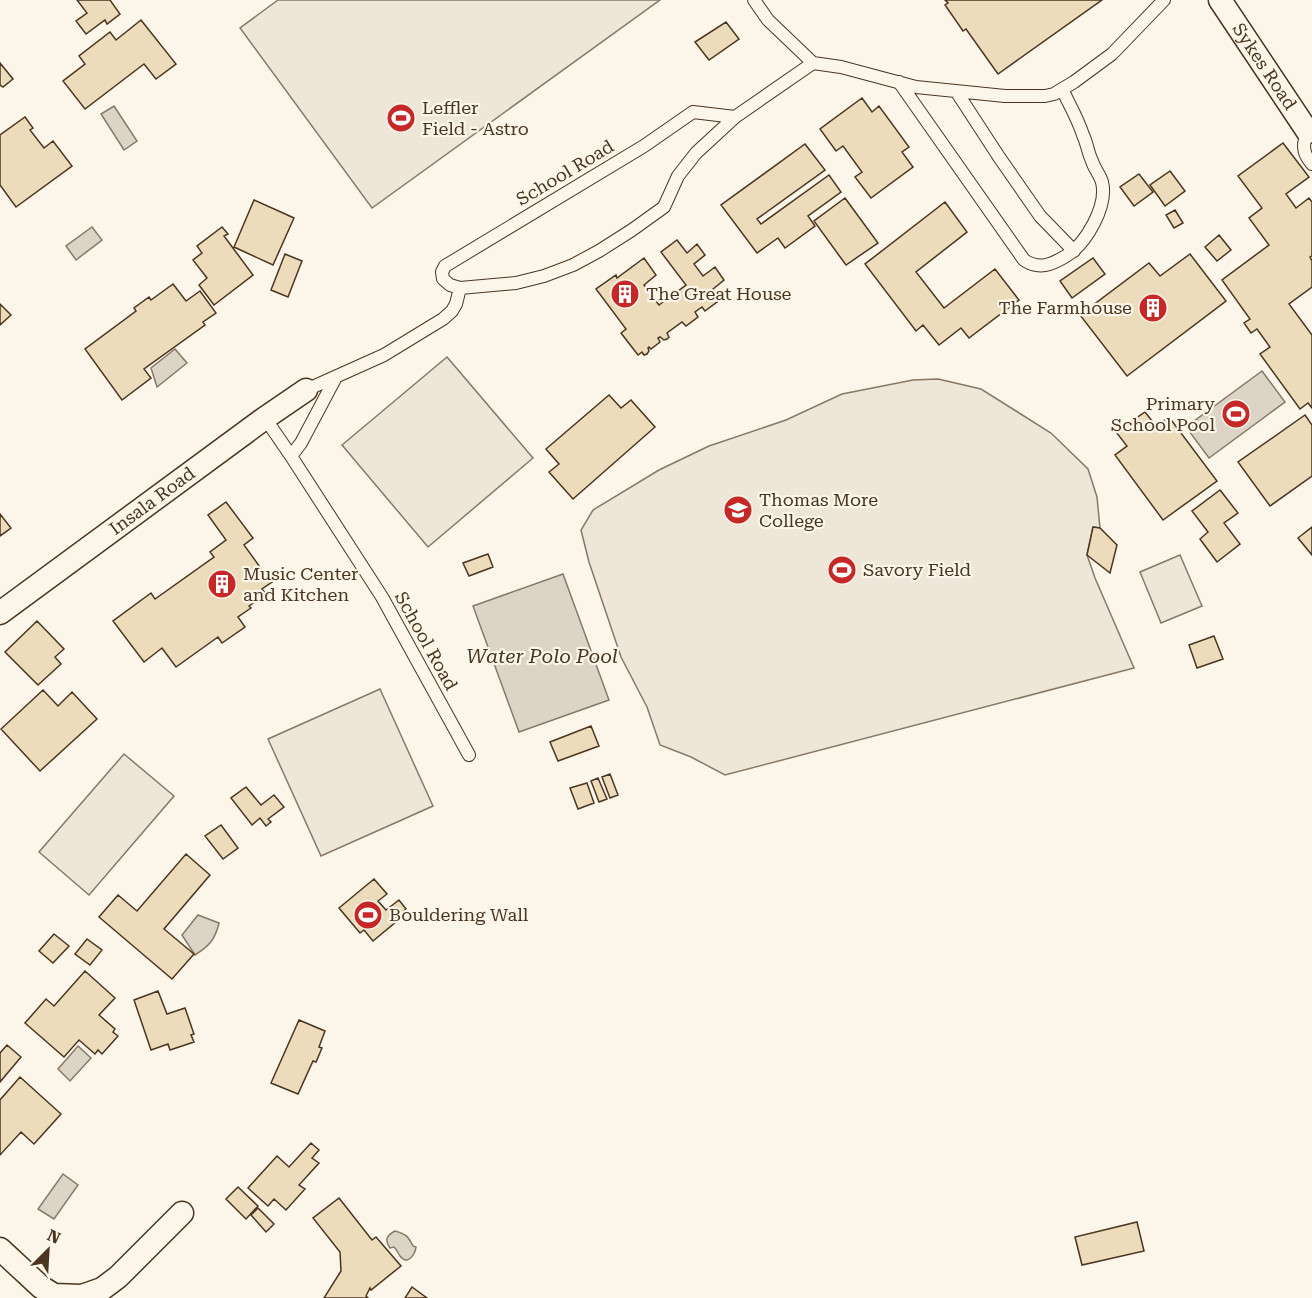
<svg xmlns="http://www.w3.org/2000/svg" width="1312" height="1298" font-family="'Roboto Serif',serif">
  <rect width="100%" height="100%" fill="#fbf6e9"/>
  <!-- green -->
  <path fill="#ede6d9" stroke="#887966" stroke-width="1.5" d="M278,0H660L372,208L240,28Z
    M447,357L533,458L428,547L342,445Z
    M938,379L981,389L1051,433L1088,469L1097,497L1100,528L1093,527L1087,555L1095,578L1134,668L725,775L691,757L660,745L647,707L621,657L589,562L581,530L593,510L659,470L709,446L786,420L842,394L913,380Z
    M1180,555L1202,606L1161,623L1140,572Z
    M380,689L433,806L321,856L268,739Z
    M124,754L174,796L89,895L39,852Z"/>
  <!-- water -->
  <path fill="#dcd4c6" stroke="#887966" stroke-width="1.5" d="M114,106L137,141L124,150L101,114Z
    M92,227L102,240L76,260L66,246Z
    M175,349L187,363L157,387L151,368Z
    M1262,371L1285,402L1209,458L1186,427Z
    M563,574L609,700L519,732L473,606Z
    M198,915L219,923C215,940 209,946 195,955L182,935Z
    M78,1046L91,1058L70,1081L58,1069Z
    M63,1174L78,1185L54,1219L38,1209Z
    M395,1231C406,1234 408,1236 413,1246L416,1247C415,1255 407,1266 400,1256C398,1253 397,1250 394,1247L390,1248C384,1240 387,1235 395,1231Z"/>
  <!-- building -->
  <path fill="#ecdcbc" stroke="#4a3520" stroke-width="1.5" d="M77,0H110L120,14L107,24L105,20L86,34L76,21L87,13Z
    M945,0H1102L998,74L966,29L963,31L945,5L948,3Z
    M141,20L176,64L156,79L144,64L85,109L63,81L85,64L79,56L110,32L116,40Z
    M726,22L739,39L709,60L695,42Z
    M0,63L13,79L3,87L0,85Z
    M862,98L872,112L879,106L909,147L902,152L913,167L871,198L855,177L862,172L843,146L836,151L820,129Z
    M25,117L33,128L30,130L44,148L53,141L72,166L16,207L0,185V135Z
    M1283,143L1309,177L1286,194L1296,208L1309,198L1312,202V256L1310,257L1312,261V287L1289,304L1312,335V408L1308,403L1300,409L1260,354L1270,347L1257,329L1251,333L1244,323L1250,319L1222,280L1269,245L1249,218L1262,208L1238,176Z
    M805,144L825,170L757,219L761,224L829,175L841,192L808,216L815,226L785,248L778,238L757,253L721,205Z
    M1170,171L1185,191L1165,206L1150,185Z
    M1139,174L1153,192L1134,206L1120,187Z
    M845,198L878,243L846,265L814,221Z
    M254,200L294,218L273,265L234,247Z
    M945,202L967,232L916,272L944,308L995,269L1019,300L969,338L961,328L939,345L923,325L916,331L865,264Z
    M1175,210L1183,223L1174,228L1166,215Z
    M222,227L228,234L224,236L253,275L214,305L199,285L207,278L193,260L202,253L197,246Z
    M1219,235L1231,250L1217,261L1205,247Z
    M677,240L687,253L697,244L705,255L694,264L703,276L715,267L724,280L713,289L721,299L705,311L702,307L695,312L698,317L686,326L682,322L667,333L669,337L667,339L664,340L660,337L658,338L660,342L651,349L649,347L648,348L649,351L647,354L644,355L642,352L638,355L621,333L626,329L596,289L616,275L617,278L644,258L656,275L644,285L659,305L686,285L661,252Z
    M285,254L302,261L288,297L271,290Z
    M1190,254L1226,301L1127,376L1080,315L1149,263L1160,276Z
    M1093,258L1105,274L1072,298L1060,281Z
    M173,284L186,301L200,291L216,313L203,322L205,325L144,369L151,378L122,400L85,349L136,311L134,308L149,297L151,300Z
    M0,304L11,315L0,325Z
    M609,395L621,408L631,400L655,427L573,499L549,472L559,464L546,449Z
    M1145,412L1156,426L1169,417L1217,481L1163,520L1115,455L1127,446L1116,432Z
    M1305,415L1312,425V476L1270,506L1238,462Z
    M1220,490L1238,513L1224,523L1240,544L1217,562L1200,539L1208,532L1192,511Z
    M226,502L253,538L244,545L265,574L268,571L275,580L262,589L266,594L249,606L251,608L238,617L245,627L222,643L218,637L176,667L162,648L144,662L113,621L151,593L155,599L214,557L210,552L226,540L208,515Z
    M0,514L11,528L0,536Z
    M1093,527L1100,528L1117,545L1110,573L1087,555Z
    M1312,527V555L1298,538Z
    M488,554L493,567L469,576L463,563Z
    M37,621L64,649L55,657L61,664L38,685L5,652Z
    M1214,636L1223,659L1197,668L1189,645Z
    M43,690L58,706L72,692L97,719L40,771L1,729Z
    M591,726L599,746L558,761L550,742Z
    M610,774L618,795L610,798L602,777Z
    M598,778L607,799L599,802L591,781Z
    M587,783L594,803L578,809L570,788Z
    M246,787L261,805L274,795L284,807L268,819L271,822L266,826L260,818L252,825L231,798Z
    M221,825L238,848L223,859L205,836Z
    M186,854L210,875L164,929L194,954L172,979L99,917L118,895L137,911Z
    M374,879L387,894L378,901L386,910L399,900L406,909L395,918L397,921L373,941L364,930L360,933L339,908Z
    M54,934L69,946L53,963L39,951Z
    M87,939L102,950L90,965L75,954Z
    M85,971L115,998L99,1015L115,1029L113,1032L118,1036L102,1054L98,1050L95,1054L79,1040L64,1057L25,1023L46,999L54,1006Z
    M158,991L167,1014L185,1008L194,1034L191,1035L194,1042L170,1050L168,1044L151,1050L134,1000Z
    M299,1020L325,1031L319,1047L322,1048L316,1062L313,1061L298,1094L271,1083Z
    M7,1045L21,1057L0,1082V1053Z
    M20,1077L61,1114L34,1144L21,1132L0,1155V1100Z
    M311,1143L319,1150L312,1158L319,1163L299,1185L305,1189L286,1210L274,1199L268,1206L248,1188L277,1156L289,1167Z
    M238,1187L258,1206L246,1219L226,1199Z
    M339,1198L372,1240L376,1237L401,1266L371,1290L370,1288L366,1296L368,1298H324L341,1271L340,1252L313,1218Z
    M258,1208L274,1224L266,1232L251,1215Z
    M1137,1222L1144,1251L1082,1265L1075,1237Z
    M412,1287L427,1298H405Z"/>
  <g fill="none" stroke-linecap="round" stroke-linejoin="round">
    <!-- lane casing -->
    <g stroke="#4a3520" stroke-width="14">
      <path id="lane" d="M754,0L768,20L813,63L841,67L916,87L1005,96H1045L1054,94L1074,82L1112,54L1164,0
        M899,82L1024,260C1039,270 1051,265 1066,256C1086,244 1108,206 1102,182C1100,175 1094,168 1092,161C1088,153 1087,143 1083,135C1078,119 1069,104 1062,89
        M956,91L999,157L1040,216L1074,251
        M735,117L693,112L644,146L445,266L442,272L443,279L450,285L460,288L516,283L544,276L573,265L599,251L632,230L664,207L678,176L696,153L735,117L813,63
        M1311,130C1301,141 1302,153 1312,164
        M306,390L384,355L443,319L452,311L456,304L460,288
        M265,418L291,456L382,597L469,755
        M291,456L301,443L336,377"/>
    </g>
    <!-- street casing -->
    <g stroke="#4a3520" stroke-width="25">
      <g id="street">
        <path id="s1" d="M1220,0L1308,132"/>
        <path id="s2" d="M0,613L265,418L306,390"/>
        <path d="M0,1249L41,1287L54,1295L82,1296L102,1289L118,1277L182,1213"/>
      </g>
    </g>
    <!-- lane -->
    <use href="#lane" stroke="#fbf6e9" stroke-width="12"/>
    <!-- street -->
    <use href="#street" stroke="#fbf6e9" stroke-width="22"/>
  </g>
  <!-- icons -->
  <defs>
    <g id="stadium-disc" transform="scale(1.5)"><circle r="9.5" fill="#c62828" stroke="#fbf6e9"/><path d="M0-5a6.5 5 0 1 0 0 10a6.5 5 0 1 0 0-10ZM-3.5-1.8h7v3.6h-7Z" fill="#fff"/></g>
    <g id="building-disc" transform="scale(1.5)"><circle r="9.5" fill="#c62828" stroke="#fbf6e9"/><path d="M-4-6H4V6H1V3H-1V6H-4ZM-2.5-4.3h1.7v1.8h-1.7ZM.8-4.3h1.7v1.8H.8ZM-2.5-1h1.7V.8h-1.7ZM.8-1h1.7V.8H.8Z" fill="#fff"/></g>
    <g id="school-disc" transform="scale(1.5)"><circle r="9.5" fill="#c62828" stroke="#fbf6e9"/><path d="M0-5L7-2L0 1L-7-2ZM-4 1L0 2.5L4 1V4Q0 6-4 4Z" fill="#fff"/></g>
  </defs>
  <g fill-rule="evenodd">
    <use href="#stadium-disc" x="401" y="118"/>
    <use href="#building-disc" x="625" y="294"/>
    <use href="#building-disc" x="1153" y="308"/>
    <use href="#stadium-disc" x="1236" y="414"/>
    <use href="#school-disc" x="738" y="510"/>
    <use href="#stadium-disc" x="842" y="570"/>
    <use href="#building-disc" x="222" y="584"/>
    <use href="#stadium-disc" x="368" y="915"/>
  </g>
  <g text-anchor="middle" stroke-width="4.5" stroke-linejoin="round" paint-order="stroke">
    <!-- street labels -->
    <g font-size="18" fill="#4a3520" stroke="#fbf6e9">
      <text dy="6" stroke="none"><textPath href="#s1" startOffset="80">Sykes Road</textPath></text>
      <text transform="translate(565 173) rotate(-31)" y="6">School Road</text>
      <text dy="6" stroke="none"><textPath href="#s2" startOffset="189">Insala Road</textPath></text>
      <text transform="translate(426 641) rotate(61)" y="6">School Road</text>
    </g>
    <!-- poi labels -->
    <g font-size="18" fill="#4a3520" stroke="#fbf6e9" text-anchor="start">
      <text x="422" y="114">Leffler<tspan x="422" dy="21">Field - Astro</tspan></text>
      <text x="646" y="300">The Great House</text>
      <text x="1132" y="314" text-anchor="end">The Farmhouse</text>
      <text x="1215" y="410" text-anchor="end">Primary<tspan x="1215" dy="21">School Pool</tspan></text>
      <text x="759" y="506">Thomas More<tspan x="759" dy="21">College</tspan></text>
      <text x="863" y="576">Savory Field</text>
      <text x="243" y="580">Music Center<tspan x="243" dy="21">and Kitchen</tspan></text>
      <text x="389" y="921">Bouldering Wall</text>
    </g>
    <!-- water labels -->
    <g font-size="20" font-style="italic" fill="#4a3520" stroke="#fbf6e9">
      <text x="542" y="663">Water Polo Pool</text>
    </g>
  </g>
  <!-- north arrow -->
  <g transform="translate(48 1250) rotate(24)" stroke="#fbf6e9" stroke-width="4.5" paint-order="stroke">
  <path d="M0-4.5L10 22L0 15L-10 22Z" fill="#4a3520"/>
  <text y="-9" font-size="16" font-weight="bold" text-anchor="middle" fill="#4a3520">N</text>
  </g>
</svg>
